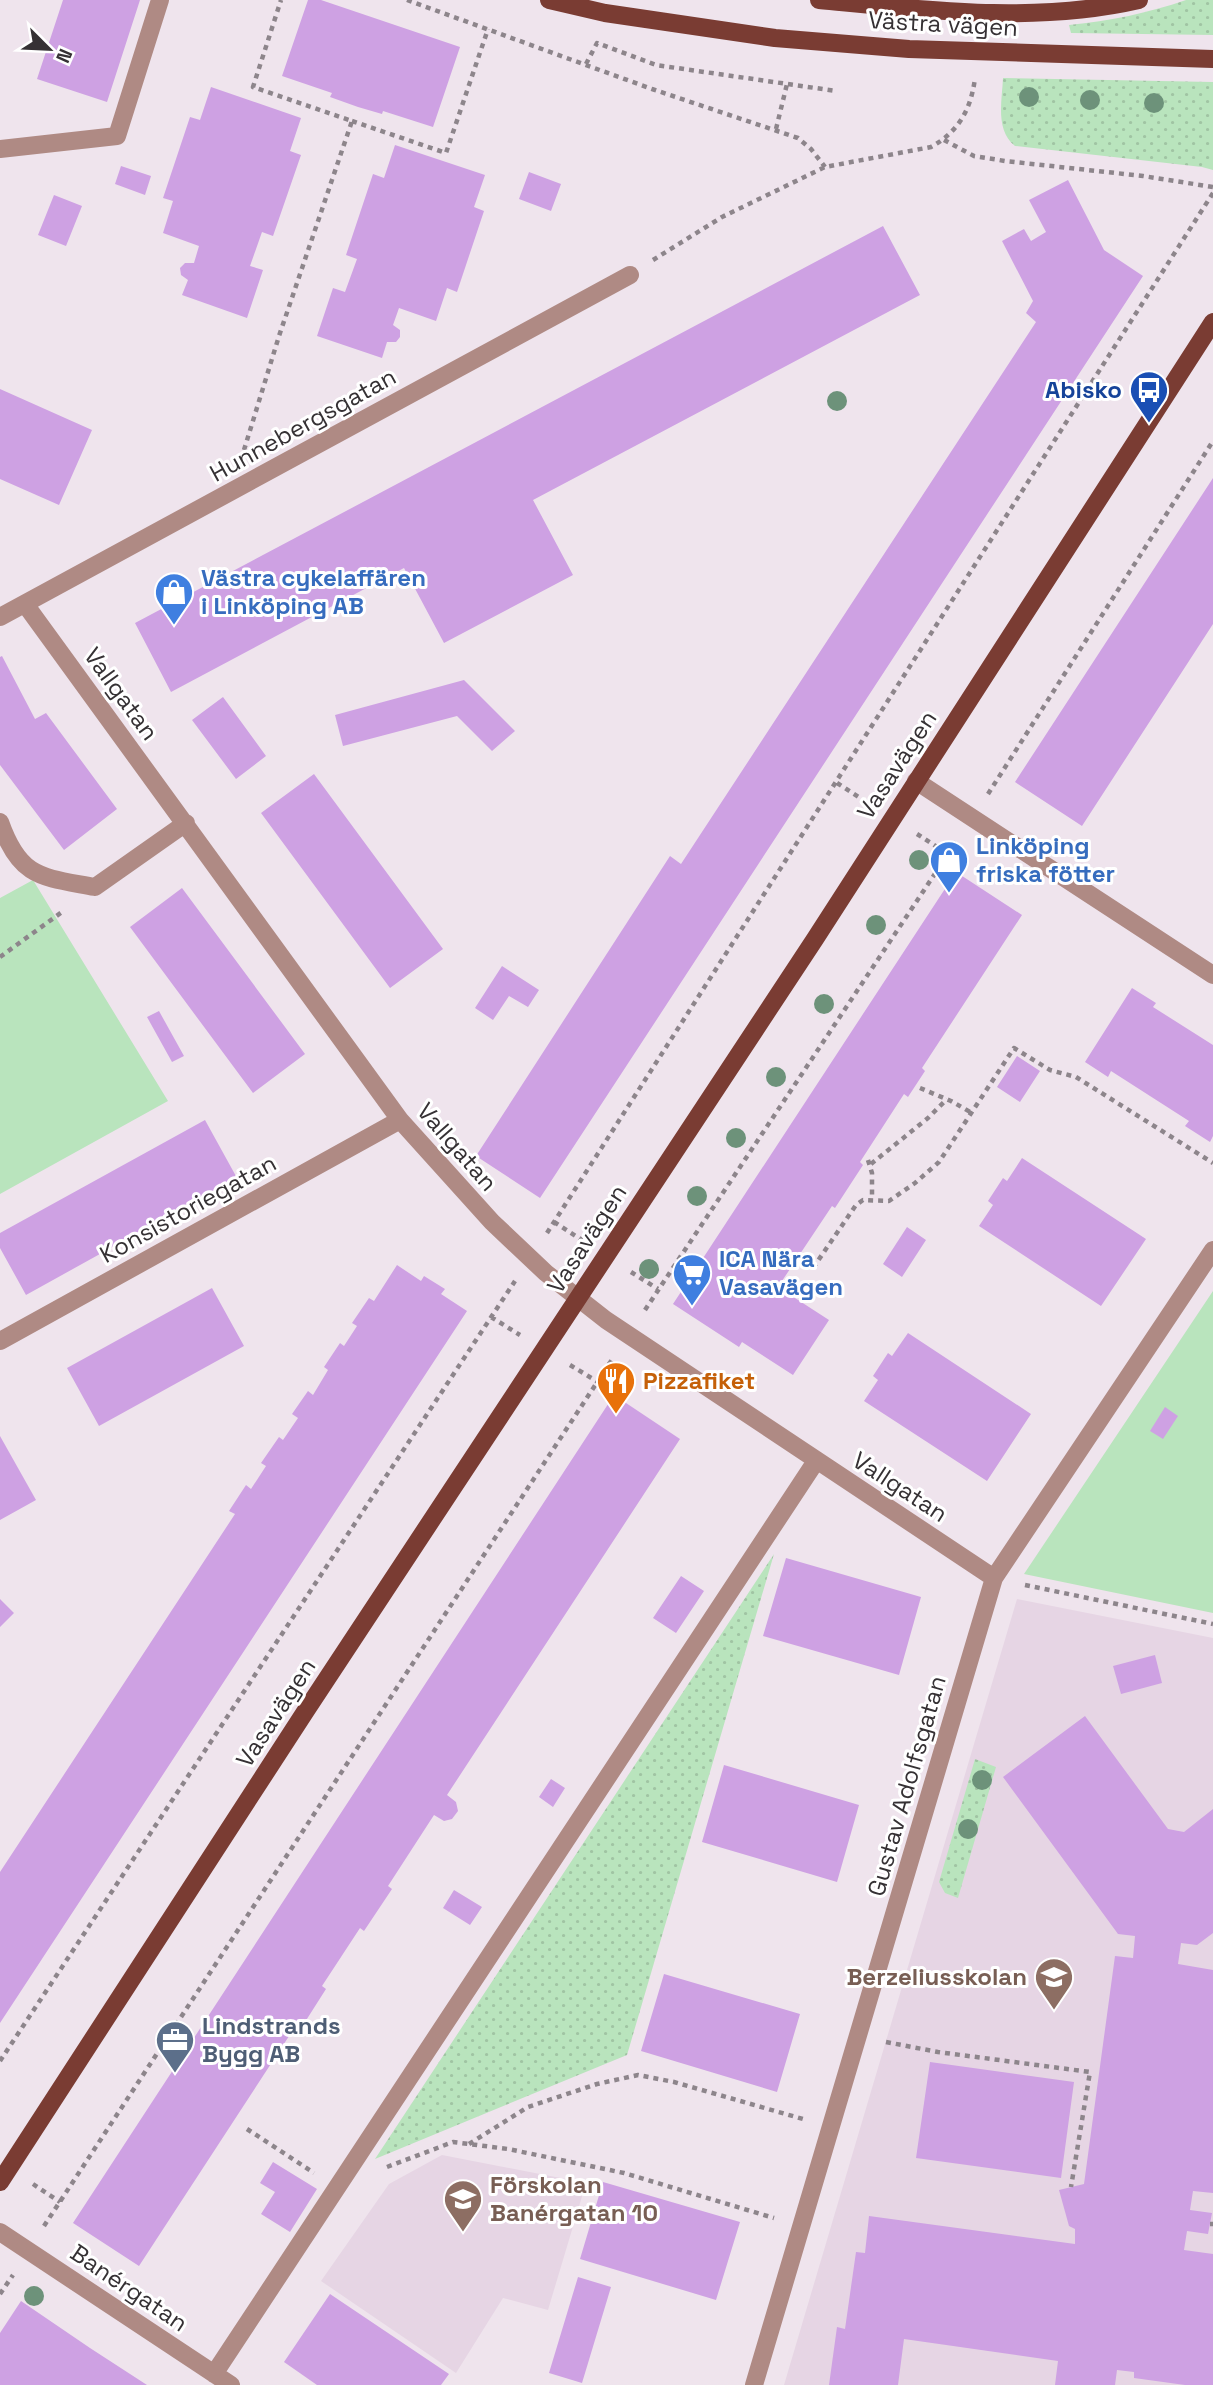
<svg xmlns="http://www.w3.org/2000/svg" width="1213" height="2385" font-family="'Space Grotesk',sans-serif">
  <defs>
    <pattern id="grass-dots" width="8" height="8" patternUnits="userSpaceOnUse" patternTransform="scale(1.75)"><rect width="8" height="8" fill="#b9e4bd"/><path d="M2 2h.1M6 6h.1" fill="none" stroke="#a0c4a3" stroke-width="1.8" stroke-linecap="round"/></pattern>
  </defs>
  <rect width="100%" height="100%" fill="#efe4ed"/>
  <!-- built -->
  <path fill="#e6d5e4" d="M1017,1599L1213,1638V2385H784Z
    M442,2155L586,2183L548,2310L503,2298L456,2373L321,2281L389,2184Z"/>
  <!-- grass -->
  <path fill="url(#grass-dots)" d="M1186,0H1213V35L1071,33L1069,25C1110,21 1148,13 1186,0Z
    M1003,78L1213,82V170L1202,167L1015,146C995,130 1002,101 1003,78Z
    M774,1554L627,2055L375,2159Z
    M975,1759L996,1767L958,1898L945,1893L939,1882Z"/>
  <!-- park -->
  <path fill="#b9e4bd" d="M33,880L168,1101L0,1194V898Z
    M1213,1291V1613L1024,1574Z"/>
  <!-- building -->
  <path fill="#cea1e3" d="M63,0H140L107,102L37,79Z
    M308,0H321L460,47L433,127L383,111L382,114L358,107L330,97L332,93L282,76Z
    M211,87L301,118L290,151L301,155L273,236L262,232L250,266L263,270L247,318L182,295L188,280L181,275L180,268L185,263H194L199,246L163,233L173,201L163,198L190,117L200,120Z
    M395,145L485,175L474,207L484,211L457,292L447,288L436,321L399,308L393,325L400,330V337L396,342H387L382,358L317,336L333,288L345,292L357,259L346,255L373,174L384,178Z
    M121,166L151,176L145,195L115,184Z
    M529,172L561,184L551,211L519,199Z
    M1068,180L1104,250L1143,276L540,1198L476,1156L670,856L681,864L1036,322L1026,313L1033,301L1002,241L1024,229L1031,241L1046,232L1029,200Z
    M54,195L82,206L66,246L38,235Z
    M883,226L920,295L533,500L573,575L444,643L404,568L171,692L135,623Z
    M0,389L92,430L59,505L0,479Z
    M1213,478V624L1082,826L1015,782Z
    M2,656L35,719L46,713L117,809L64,850L0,765V657Z
    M464,680L515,731L492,751L457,716L343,746L335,715Z
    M223,697L266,756L236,779L192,720Z
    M314,774L443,949L390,988L261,813Z
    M956,872L1022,915L922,1068L925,1071L908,1097L904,1094L860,1162L863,1165L835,1208L832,1206L778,1287L829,1320L793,1375L742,1342L739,1347L673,1304Z
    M182,888L305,1054L253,1093L130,927Z
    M502,966L539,990L528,1007L509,996L493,1020L475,1008Z
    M1132,988L1156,1003L1153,1007L1213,1045V1136L1210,1142L1185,1126L1189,1121L1111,1071L1108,1077L1085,1062Z
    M159,1011L184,1056L172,1062L147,1017Z
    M1017,1056L1040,1071L1020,1102L997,1087Z
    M205,1120L237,1178L26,1295L0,1248V1233Z
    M1022,1158L1146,1239L1101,1306L979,1226L993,1205L988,1201L1003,1178L1007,1181Z
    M907,1227L926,1240L902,1277L883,1264Z
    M397,1265L421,1281L424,1276L445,1289L441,1294L467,1311L0,2023V1872L235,1514L229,1511L246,1485L251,1489L266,1466L261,1463L279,1437L283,1440L298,1418L292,1414L308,1391L313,1395L328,1370L324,1367L340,1343L344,1346L357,1326L352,1323L369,1298L374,1301Z
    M212,1288L244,1346L99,1426L67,1368Z
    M908,1333L1031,1414L987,1481L864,1401L878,1380L873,1376L888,1353L892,1356Z
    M614,1395L680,1439L447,1795L456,1802L458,1811L452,1819L444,1821L434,1815L388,1886L392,1889L364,1931L360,1928L322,1986L326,1989L298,2033L293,2030L139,2266L73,2223Z
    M1165,1407L1178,1416L1163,1439L1150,1431Z
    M0,1436L36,1500L0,1520Z
    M786,1558L921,1597L899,1675L763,1636Z
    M681,1576L704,1591L676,1633L653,1618Z
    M0,1599L14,1613L0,1627Z
    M1155,1655L1162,1683L1121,1694L1113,1666Z
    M1085,1716L1168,1829L1184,1832L1213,1809V1933L1197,1945L1181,1943L1178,1964L1213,1970V2193L1193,2191L1190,2210L1212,2213L1208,2234L1187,2231L1184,2250L1213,2254V2385H1185L1134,2378V2372L1117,2370L1115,2385H1055L1058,2361L904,2339L898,2385H829L837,2327L845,2329L856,2252L865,2253L869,2216L1075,2244V2229L1069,2226L1059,2190L1084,2184L1115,1956L1133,1958L1135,1936L1118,1934L1003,1777Z
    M724,1765L859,1805L837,1882L702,1842Z
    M551,1779L565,1788L553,1807L539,1797Z
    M454,1890L482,1907L470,1925L443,1908Z
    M664,1974L800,2014L777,2092L641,2051Z
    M930,2062L1074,2082L1061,2178L916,2158Z
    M273,2162L317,2189L290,2232L261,2214L275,2192L260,2183Z
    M603,2182L740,2222L716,2300L580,2259Z
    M578,2277L611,2287L582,2383L549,2373Z
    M330,2294L449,2374L441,2385H317L284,2362Z
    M21,2301L90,2348L147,2385H0V2333Z"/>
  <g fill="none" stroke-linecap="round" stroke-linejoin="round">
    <!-- path -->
    <path stroke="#8d858b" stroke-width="4.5" stroke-dasharray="5 5" stroke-linecap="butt" d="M407,0L652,89L798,138L811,149L825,167
      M586,64L597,43L656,65L836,91
      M352,121L446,153L488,29
      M776,129L787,84
      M944,140L974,156L1005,161L1143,176L1213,187
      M653,260L722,217L825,167L931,147C958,132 971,110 975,78
      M244,450L279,336L352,121L253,87L281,0
      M837,783L868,803
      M988,794L1213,441
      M917,834L948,854
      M0,957L62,912
      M920,1088L951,1101L972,1113
      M868,1160L872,1173V1199
      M871,1164L928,1118L947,1099
      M554,1222L582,1240
      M547,1233L1213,193
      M813,1268L856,1205L863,1200L889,1201L915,1183L939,1162L1014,1048L1050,1070L1076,1077L1213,1163
      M631,1272L658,1289
      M645,1310L956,842
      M491,1317L520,1335
      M570,1365L598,1382
      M1025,1585L1213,1624
      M886,2042L938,2052L1090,2072L1071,2187
      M0,2061L515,1281
      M247,2129L314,2173
      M469,2144L528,2107L597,2084L638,2075L674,2082L803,2119
      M387,2167L453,2142L508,2149L624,2173L774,2218
      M33,2184L60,2202
      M1210,2224H1213
      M44,2226L613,1358
      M0,2294L13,2275"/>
    <!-- minor -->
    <path stroke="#af8a84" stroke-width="18" d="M0,149L117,136L160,0
      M25,604L400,1120L492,1222L546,1273L606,1320L994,1578
      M0,617L630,275
      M916,781L1213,975
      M0,822C20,879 42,877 95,887L186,823
      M0,1341L400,1120
      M0,2232L231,2385
      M214,2374L816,1461
      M754,2385L994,1578L1213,1250"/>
    <!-- major -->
    <path stroke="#7a3c33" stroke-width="18" d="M549,0L605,13L775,38L909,49L1213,59
      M819,0C924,10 1035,24 1139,0
      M0,2182L305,1712L815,939L1213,322"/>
  </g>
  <!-- trees -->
  <g fill="#6d927a">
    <circle cx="1029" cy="97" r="10"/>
    <circle cx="1090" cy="100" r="10"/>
    <circle cx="1154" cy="103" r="10"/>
    <circle cx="837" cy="401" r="10"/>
    <circle cx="919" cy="860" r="10"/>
    <circle cx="876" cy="925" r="10"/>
    <circle cx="824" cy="1004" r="10"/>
    <circle cx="776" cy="1077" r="10"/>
    <circle cx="736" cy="1138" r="10"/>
    <circle cx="697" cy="1196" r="10"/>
    <circle cx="649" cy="1269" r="10"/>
    <circle cx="982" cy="1780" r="10"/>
    <circle cx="968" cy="1829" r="10"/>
    <circle cx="34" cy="2296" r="10"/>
  </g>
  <!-- icons -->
  <defs>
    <g id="bus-pin" transform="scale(2.0125)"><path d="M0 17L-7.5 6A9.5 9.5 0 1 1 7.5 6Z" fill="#1a4fb4" stroke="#fff"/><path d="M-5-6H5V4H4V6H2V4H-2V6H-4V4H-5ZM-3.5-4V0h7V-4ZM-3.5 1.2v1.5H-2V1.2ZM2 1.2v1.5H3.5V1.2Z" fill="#fff"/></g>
    <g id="shop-pin" transform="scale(2.0125)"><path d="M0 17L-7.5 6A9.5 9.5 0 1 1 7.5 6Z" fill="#3f7fe0" stroke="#fff"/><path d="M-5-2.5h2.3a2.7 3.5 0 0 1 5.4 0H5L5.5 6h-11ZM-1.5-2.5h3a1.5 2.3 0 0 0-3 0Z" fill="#fff"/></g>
    <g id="supermarket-pin" transform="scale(2.0125)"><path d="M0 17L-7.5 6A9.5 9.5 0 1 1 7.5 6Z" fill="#3f7fe0" stroke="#fff"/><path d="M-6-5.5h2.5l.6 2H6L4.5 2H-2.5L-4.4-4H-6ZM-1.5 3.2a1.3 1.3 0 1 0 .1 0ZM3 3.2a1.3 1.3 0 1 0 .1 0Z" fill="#fff"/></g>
    <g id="restaurant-pin" transform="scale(2.0125)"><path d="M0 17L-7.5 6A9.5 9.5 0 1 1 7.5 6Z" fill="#e8710a" stroke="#fff"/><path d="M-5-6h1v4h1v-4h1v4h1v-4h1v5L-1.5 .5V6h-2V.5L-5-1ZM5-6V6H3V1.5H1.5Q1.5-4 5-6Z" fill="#fff"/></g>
    <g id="school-pin" transform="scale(2.0125)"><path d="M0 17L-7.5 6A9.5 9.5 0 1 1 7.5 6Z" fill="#8d6e63" stroke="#fff"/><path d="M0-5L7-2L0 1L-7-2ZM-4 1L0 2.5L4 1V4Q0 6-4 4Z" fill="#fff"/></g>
    <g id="office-pin" transform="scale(2.0125)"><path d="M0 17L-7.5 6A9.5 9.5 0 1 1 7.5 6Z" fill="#5c6f8a" stroke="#fff"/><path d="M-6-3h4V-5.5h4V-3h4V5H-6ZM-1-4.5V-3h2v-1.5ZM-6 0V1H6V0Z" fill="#fff"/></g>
  </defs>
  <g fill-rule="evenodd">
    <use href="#bus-pin" x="1149" y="390"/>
    <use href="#shop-pin" x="174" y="592"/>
    <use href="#shop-pin" x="949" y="860"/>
    <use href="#supermarket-pin" x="692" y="1273"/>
    <use href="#restaurant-pin" x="616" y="1381"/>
    <use href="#school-pin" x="1054" y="1977"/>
    <use href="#office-pin" x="175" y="2040"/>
    <use href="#school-pin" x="463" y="2199"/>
  </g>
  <g text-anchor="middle" stroke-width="6" stroke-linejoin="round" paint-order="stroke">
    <!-- street labels -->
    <g font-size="24" fill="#353134" stroke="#fff">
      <text transform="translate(943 24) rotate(3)" y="8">Västra vägen</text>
      <text transform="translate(303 425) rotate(-29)" y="8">Hunnebergsgatan</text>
      <text transform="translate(121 694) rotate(54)" y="8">Vallgatan</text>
      <text transform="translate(897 765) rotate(-57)" y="8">Vasavägen</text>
      <text transform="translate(457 1147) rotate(49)" y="8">Vallgatan</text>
      <text transform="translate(188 1209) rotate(-29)" y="8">Konsistoriegatan</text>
      <text transform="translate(587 1239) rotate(-57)" y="8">Vasavägen</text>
      <text transform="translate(900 1487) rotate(33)" y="8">Vallgatan</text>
      <text transform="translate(276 1713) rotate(-57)" y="8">Vasavägen</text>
      <text transform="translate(907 1786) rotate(-74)" y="8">Gustav Adolfsgatan</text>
      <text transform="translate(129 2288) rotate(34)" y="8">Banérgatan</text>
    </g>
    <!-- transit labels -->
    <g font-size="24" font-weight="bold" fill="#164399" stroke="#fff" text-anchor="end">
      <text x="1122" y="398">Abisko</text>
    </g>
    <!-- shop labels -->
    <g font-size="24" font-weight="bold" fill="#366cbe" stroke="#fff" text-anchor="start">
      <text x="201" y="586">Västra cykelaffären<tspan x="201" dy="28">i Linköping AB</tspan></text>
      <text x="976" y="854">Linköping<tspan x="976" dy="28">friska fötter</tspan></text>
      <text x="719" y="1267">ICA Nära<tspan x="719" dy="28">Vasavägen</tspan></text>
    </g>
    <!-- food labels -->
    <g font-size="24" font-weight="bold" fill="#c56008" stroke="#fff" text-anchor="start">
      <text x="643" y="1389">Pizzafiket</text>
    </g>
    <!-- education labels -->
    <g font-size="24" font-weight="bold" fill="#785e54" stroke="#fff" text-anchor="end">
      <text x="1027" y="1985">Berzeliusskolan</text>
      <text x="490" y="2193" text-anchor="start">Förskolan<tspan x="490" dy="28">Banérgatan 10</tspan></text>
    </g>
    <!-- service labels -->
    <g font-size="24" font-weight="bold" fill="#4e5e75" stroke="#fff" text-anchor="start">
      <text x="202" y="2034">Lindstrands<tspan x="202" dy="28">Bygg AB</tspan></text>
    </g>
  </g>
  <!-- north arrow -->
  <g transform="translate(49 49) rotate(114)" stroke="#ffffff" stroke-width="5" paint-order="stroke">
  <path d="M0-5L12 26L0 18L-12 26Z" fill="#353134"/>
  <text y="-10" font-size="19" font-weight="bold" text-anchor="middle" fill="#353134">N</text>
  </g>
</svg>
